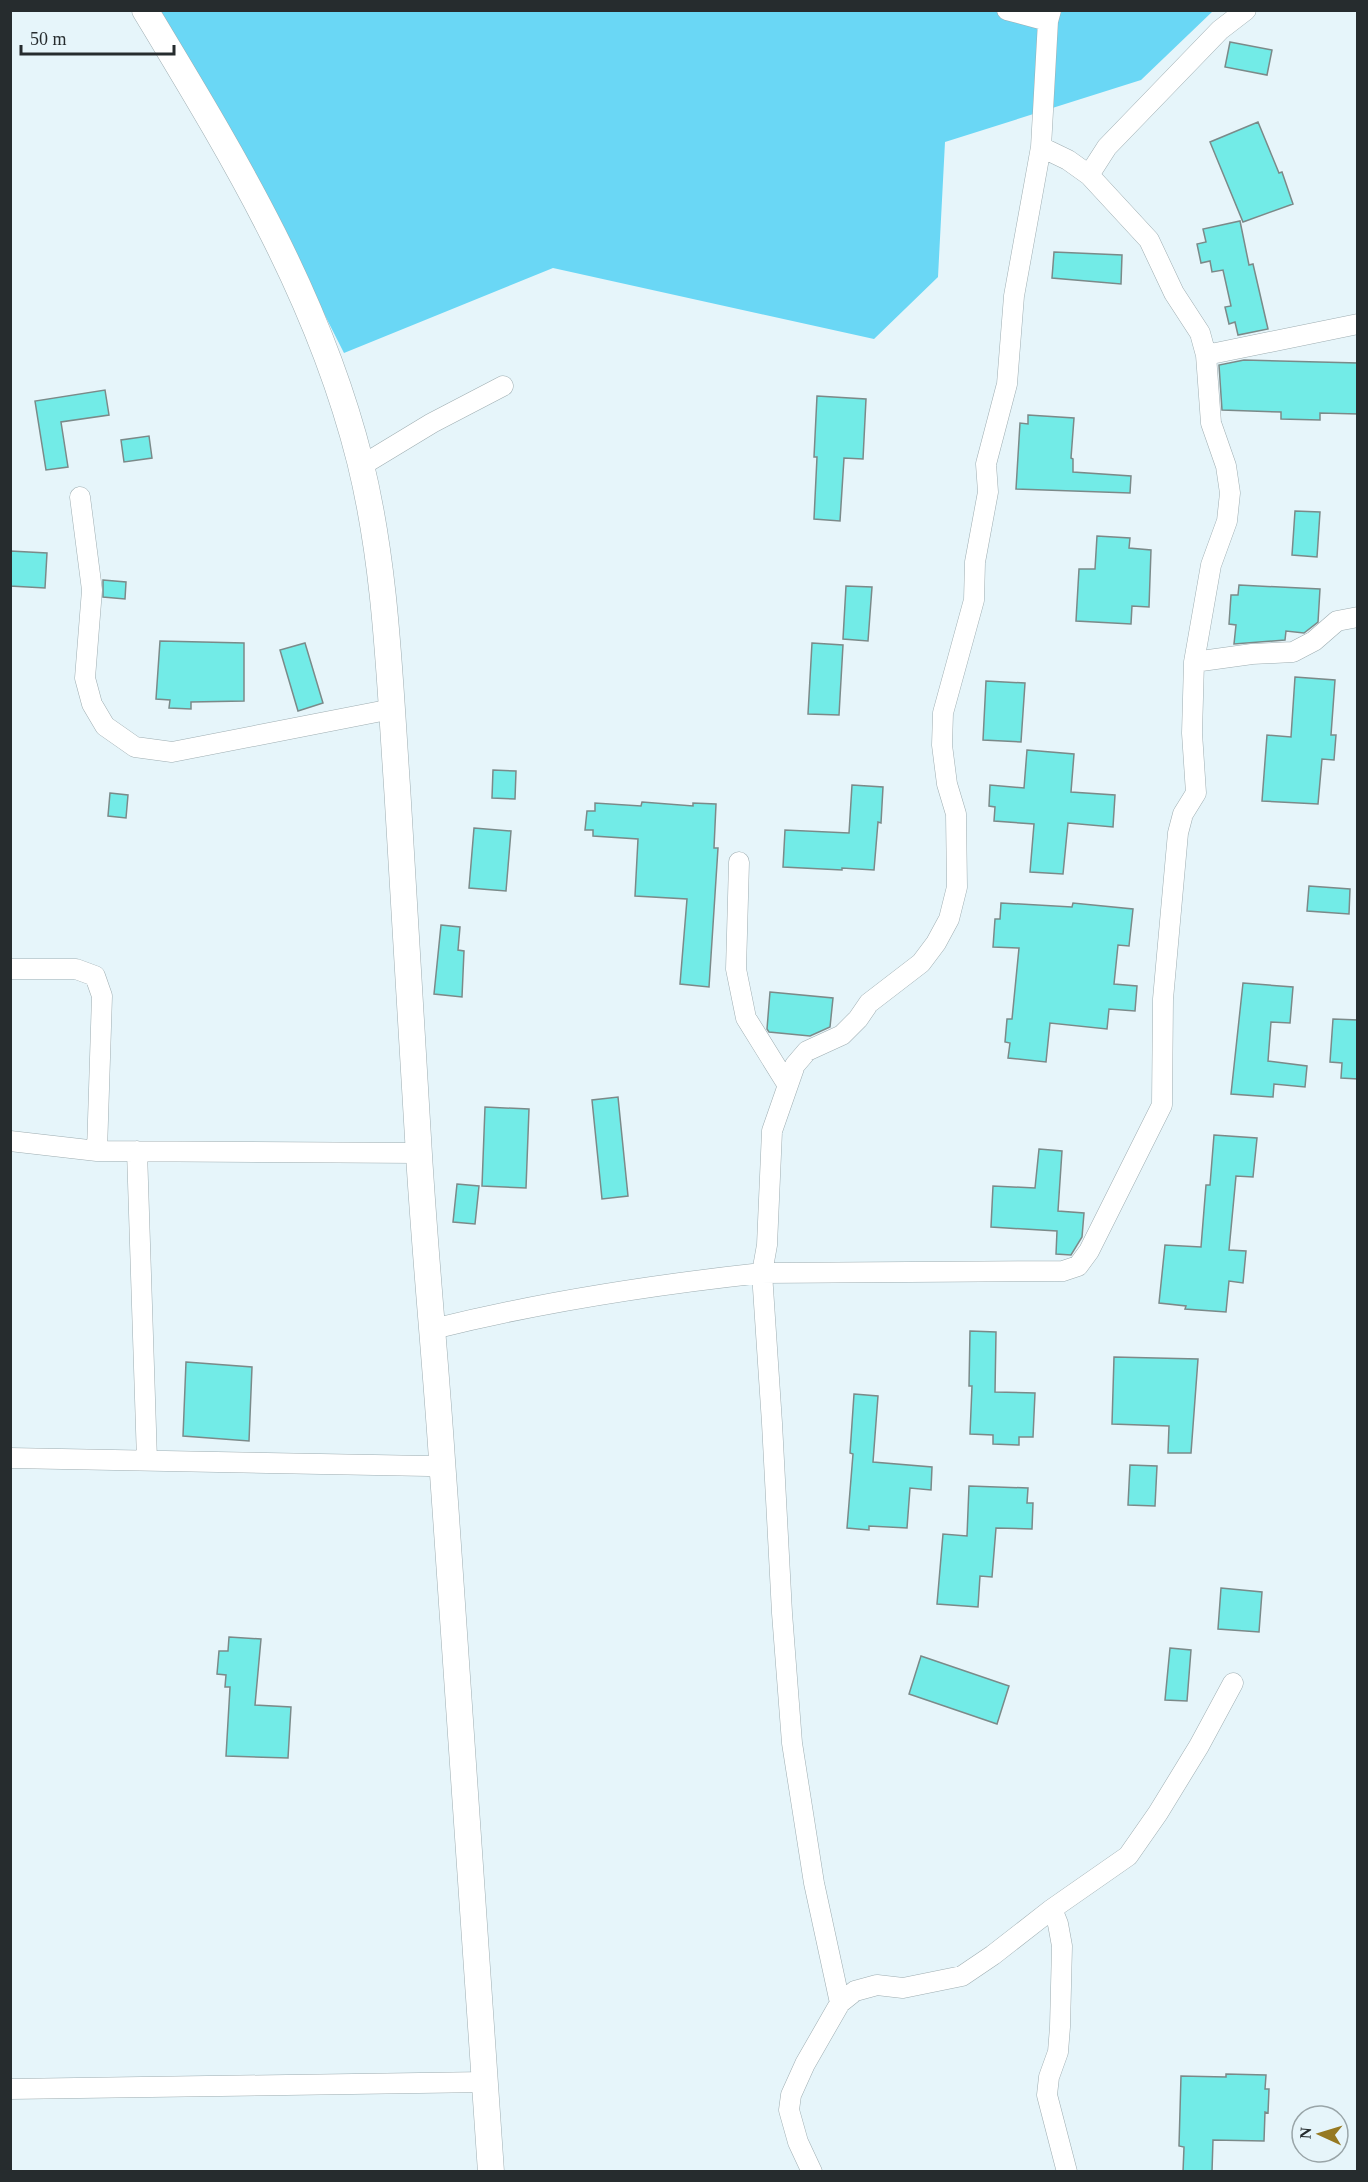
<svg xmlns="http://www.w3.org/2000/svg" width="1368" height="2182" font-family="Georgia,serif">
  <rect width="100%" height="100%" fill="#e6f5fa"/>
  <!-- green -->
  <path fill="#6ad7f5" d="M161,11H1213L1141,80L945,142L938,277L874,339L553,268L344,353L250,167Z"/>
  <!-- building -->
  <path fill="#72ebe7" stroke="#7b8a89" stroke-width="1.5" d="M1230,42L1272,50L1267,75L1225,67Z
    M1258,122L1279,173L1282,172L1293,204L1243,222L1210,142Z
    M1240,221L1249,265L1253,264L1268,329L1238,335L1235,322L1229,324L1225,307L1231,306L1223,270L1212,272L1210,261L1201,263L1197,244L1206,242L1203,229Z
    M1054,252L1122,255L1121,284L1052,278Z
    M1244,360L1358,363V414L1320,413V420L1281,419V412L1222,410L1219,365Z
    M105,390L109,415L61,422L68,467L46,470L35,401Z
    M817,396L866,399L863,459L844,458L840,521L814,519L817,457H814Z
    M1028,415L1074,418L1071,458L1073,459V472L1131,476L1130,493L1016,489L1020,423L1028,424Z
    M149,436L152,458L124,462L121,440Z
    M1295,511L1320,512L1317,557L1292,555Z
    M1097,536L1130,538L1129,548L1151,550L1149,607L1132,606L1131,624L1076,621L1079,569H1095Z
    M10,551L47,553L45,588L10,586Z
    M103,580L126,582L125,599L103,597Z
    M1239,585L1320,589L1318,622L1304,633L1286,631L1285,640L1234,644L1236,625L1229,624L1231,595H1238Z
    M846,586L872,587L868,641L843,639Z
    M160,641L244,643V701L191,702V709L169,708L170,700L156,699Z
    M305,643L323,703L298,711L280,650Z
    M812,643L843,645L839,715L808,714Z
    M1295,677L1335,680L1331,735H1336L1334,760L1322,759L1318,804L1262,801L1267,735L1291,737Z
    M986,681L1025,683L1021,742L983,740Z
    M1027,750L1074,754L1071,792L1115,795L1113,827L1068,823L1063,874L1030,872L1034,824L994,821L995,807L989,806L990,785L1024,788Z
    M493,770L516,771L515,799L492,798Z
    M852,785L883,787L881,823L878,822L874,870L842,868V870L783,867L785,830L849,833Z
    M110,793L128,795L126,818L108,816Z
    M642,802L693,806V803L716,804L714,848H718L709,987L680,984L687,899L635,896L638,839L593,836V830H585L587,811H595V803L641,806Z
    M474,828L511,831L506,891L469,888Z
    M1309,886L1350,889L1349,914L1307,911Z
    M1001,903L1072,907L1073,903L1133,909L1129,946L1118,945L1114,984L1137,986L1135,1011L1109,1009L1107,1029L1050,1023L1046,1062L1008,1058L1010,1043L1005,1042L1007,1019H1012L1019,948L993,947L995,919H1000Z
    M441,925L460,927L458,950L464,951L462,997L434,994Z
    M1243,983L1293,987L1290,1023L1271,1022L1268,1061L1307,1066L1305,1087L1274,1084L1273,1097L1231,1094Z
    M770,992L833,998L830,1027L810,1036L769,1032L767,1029Z
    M1333,1019L1358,1020V1079L1341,1078L1342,1063L1330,1062Z
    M618,1097L628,1196L602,1199L592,1100Z
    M485,1107L529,1109L526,1188L482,1186Z
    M1214,1135L1257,1138L1253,1177L1236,1176L1229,1250L1246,1251L1243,1283L1229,1281L1226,1312L1185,1309L1186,1306L1159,1303L1165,1245L1201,1247L1206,1185H1210Z
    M1039,1149L1062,1151L1058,1211L1084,1213L1082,1237L1071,1255L1056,1254L1057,1231L991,1227L993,1186L1035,1188Z
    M457,1184L479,1186L475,1224L453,1222Z
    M970,1331L996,1332L995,1392L1035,1393L1033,1437H1019V1445L993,1444V1435L970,1434L972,1386H969Z
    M1114,1357L1198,1359L1191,1453H1168L1169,1426L1112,1424Z
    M186,1362L252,1367L249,1441L183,1436Z
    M854,1394L878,1396L873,1462L932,1467L931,1490L910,1488L907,1528L869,1526V1530L847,1528L853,1454L850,1453Z
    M1130,1465L1157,1466L1155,1506L1128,1505Z
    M969,1486L1028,1488L1027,1503H1033L1032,1529L996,1528L992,1577L980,1576L978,1607L937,1604L943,1534L967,1536Z
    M1221,1588L1262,1592L1259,1632L1218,1629Z
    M229,1637L261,1639L255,1705L291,1707L288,1758L226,1756L230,1687H225L226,1675L217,1674L219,1651H228Z
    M1170,1648L1191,1650L1187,1701L1165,1700Z
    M921,1656L1009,1686L997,1724L909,1694Z
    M1226,2074L1266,2075L1265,2089H1269L1268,2113L1265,2112L1264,2141L1213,2140L1212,2172H1183L1184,2147L1179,2146L1181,2076L1226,2077Z"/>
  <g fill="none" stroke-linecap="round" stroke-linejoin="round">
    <!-- minor casing -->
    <g stroke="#9eadb1" stroke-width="21">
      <path id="minor" d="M1007,10L1048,21
        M1041,147L1048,21L1051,10
        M1206,355L1358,324
        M361,466L432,423L503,386
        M80,497L92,590L85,678L92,704L105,726L135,747L172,752L392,709
        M1194,662L1252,654L1293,652L1314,641L1337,621L1358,617
        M739,862L736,969L746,1018L787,1084
        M10,969H76L95,976L102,996L97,1151
        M10,1141L97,1151L419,1153
        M137,1151L147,1460
        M433,1329C541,1302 651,1285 762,1273L767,1245L772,1131L795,1065L807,1051L842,1035L858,1019L869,1003L921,963L936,943L949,919L957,887L956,814L947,784L942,745L943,713L974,600L975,562L988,492L986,464L1007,384L1014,296L1041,147L1068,160L1089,175L1107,147L1220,30L1246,10
        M10,1458L428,1466L443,1468
        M1052,1909L1058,1924L1062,1946L1060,2027L1058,2052L1049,2077L1047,2095L1067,2172
        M840,2003L814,1883L792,1743L782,1613L772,1423L762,1273L1063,1271L1078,1266L1089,1251L1162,1105L1163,999L1178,833L1183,814L1196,793L1192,733L1194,662L1211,565L1227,521L1230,493L1226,466L1211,423L1206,355L1200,333L1174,293L1149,240L1089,175
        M10,2089L485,2082
        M812,2172L798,2142L789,2110L791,2095L805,2064L840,2003L855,1991L877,1985L903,1988L962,1976L993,1955L1052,1909L1128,1856L1158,1813L1199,1746L1233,1683"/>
    </g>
    <!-- major casing -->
    <g stroke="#9eadb1" stroke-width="27">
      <path id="major" d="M145,10C233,156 318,294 360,461C385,562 389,667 396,771C404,893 411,1015 418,1138C424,1245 435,1353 442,1460C459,1697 475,1934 491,2172"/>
    </g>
    <!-- minor -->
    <use href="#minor" stroke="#fff" stroke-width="20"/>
    <!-- major -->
    <use href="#major" stroke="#fff" stroke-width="26"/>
  </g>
  <!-- border -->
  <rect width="1368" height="2182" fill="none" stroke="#262c2e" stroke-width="24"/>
  <!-- north arrow -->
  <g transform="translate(1320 2134) rotate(274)"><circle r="28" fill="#e6f5fa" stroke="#99a5a8" stroke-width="1.5"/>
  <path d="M0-4.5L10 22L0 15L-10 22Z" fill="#967921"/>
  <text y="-9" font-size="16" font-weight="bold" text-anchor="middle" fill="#262c2e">N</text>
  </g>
  <!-- scale -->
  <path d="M21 45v9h153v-9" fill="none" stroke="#262c2e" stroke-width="3"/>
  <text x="30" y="45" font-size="18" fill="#262c2e" stroke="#e6f5fa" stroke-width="4.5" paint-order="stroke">50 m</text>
</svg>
